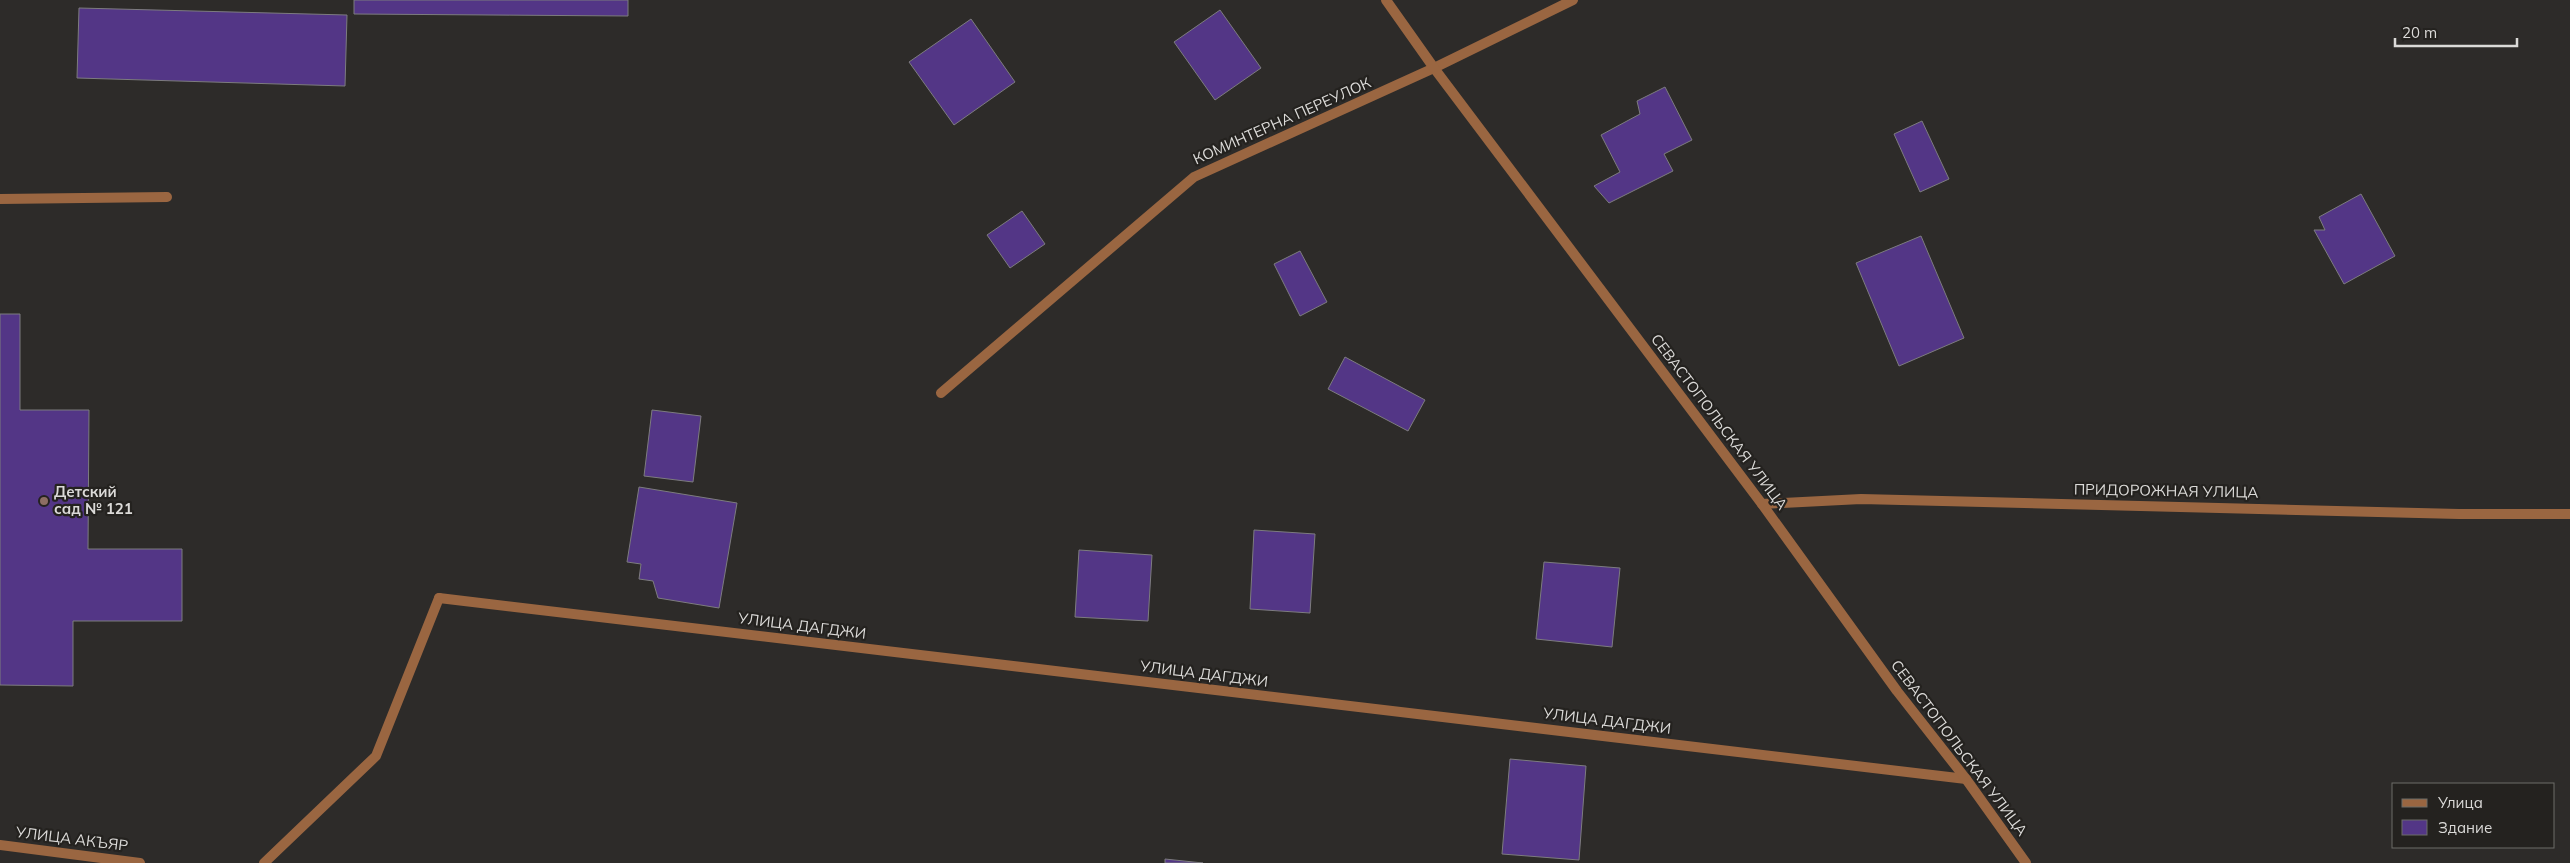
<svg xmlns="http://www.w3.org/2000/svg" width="2570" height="863" font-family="Mulish,sans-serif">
  <rect width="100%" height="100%" fill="#2d2b29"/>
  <!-- building -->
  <path fill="#533686" stroke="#7d7c7f" d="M354,0H628V16L354,14Z
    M79,8L347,15L345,86L77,78Z
    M1220,10L1261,68L1215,100L1174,42Z
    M971,19L1015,82L954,125L909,62Z
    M1665,87L1692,140L1664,154L1673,171L1609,203L1594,186L1620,172L1601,135L1640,114L1637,101Z
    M1922,121L1949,179L1920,192L1894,134Z
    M2361,194L2395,256L2344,284L2314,230H2325L2319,217Z
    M1022,211L1045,244L1010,268L987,235Z
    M1921,236L1964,338L1899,366L1856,263Z
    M1300,251L1327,302L1300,316L1274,264Z
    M0,314H20V410H89L88,549H182V621H73V686L0,685Z
    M1345,357L1425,400L1408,431L1328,389Z
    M652,410L701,416L693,482L644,476Z
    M639,487L737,503L719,608L658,598L653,581L639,579L641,564L627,562Z
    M1254,530L1315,534L1310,613L1250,609Z
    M1079,550L1152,555L1148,621L1075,617Z
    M1544,562L1620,568L1612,647L1536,639Z
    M1510,759L1586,766L1579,860L1502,854Z
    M1165,859L1203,863H1165Z"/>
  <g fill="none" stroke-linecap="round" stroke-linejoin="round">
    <!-- service -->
    <path stroke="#9a6641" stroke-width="10" d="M0,199L167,197
      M264,863L376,756L439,598"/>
    <!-- minor -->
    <path stroke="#9a6641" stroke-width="10" d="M941,393L1194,177L1434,68L1573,0
      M1762,504L1861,499L2459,514H2570
      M439,598L1966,779
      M0,845L140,863"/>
    <!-- tertiary -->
    <path stroke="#9a6641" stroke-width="10" d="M1386,0L1434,68L1762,504L1897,691L1966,779L2026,863"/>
  </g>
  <!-- markers -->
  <circle fill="#8d6e63" stroke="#24221f" stroke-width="2" cx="44" cy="501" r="5"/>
  <g text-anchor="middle" stroke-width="4.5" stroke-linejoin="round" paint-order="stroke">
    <!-- street labels -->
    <g font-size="15" fill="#dbdad8" stroke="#24221f">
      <text transform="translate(1282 121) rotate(-24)" y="5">КОМИНТЕРНА ПЕРЕУЛОК</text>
      <text transform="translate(1719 422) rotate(53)" y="5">СЕВАСТОПОЛЬСКАЯ УЛИЦА</text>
      <text transform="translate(2166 491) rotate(1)" y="5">ПРИДОРОЖНАЯ УЛИЦА</text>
      <text transform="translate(802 626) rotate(7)" y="5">УЛИЦА ДАГДЖИ</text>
      <text transform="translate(1204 674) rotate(7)" y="5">УЛИЦА ДАГДЖИ</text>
      <text transform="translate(1607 721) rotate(7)" y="5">УЛИЦА ДАГДЖИ</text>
      <text transform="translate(1959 748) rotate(53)" y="5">СЕВАСТОПОЛЬСКАЯ УЛИЦА</text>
      <text transform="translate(72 839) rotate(7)" y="5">УЛИЦА АКЪЯР</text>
    </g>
    <!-- poi labels -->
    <g font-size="15" font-weight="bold" fill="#dbdad8" stroke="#24221f" text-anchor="start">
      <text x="54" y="497">Детский<tspan x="54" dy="17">сад № 121</tspan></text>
    </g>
  </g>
  <!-- legend -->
  <rect x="2392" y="783" width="162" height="65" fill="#24221f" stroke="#6d6c69"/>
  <rect x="2402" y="799" width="25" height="8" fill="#9a6641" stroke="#6d6c69"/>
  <text x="2438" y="808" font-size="15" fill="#dbdad8">Улица</text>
  <rect x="2402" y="820" width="25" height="15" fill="#533686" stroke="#6d6c69"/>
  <text x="2438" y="833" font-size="15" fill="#dbdad8">Здание</text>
  <!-- scale -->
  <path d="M2395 38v8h122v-8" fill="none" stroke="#dbdad8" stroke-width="2.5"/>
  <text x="2402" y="38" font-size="15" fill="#dbdad8" stroke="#24221f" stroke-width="4" paint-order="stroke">20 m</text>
</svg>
